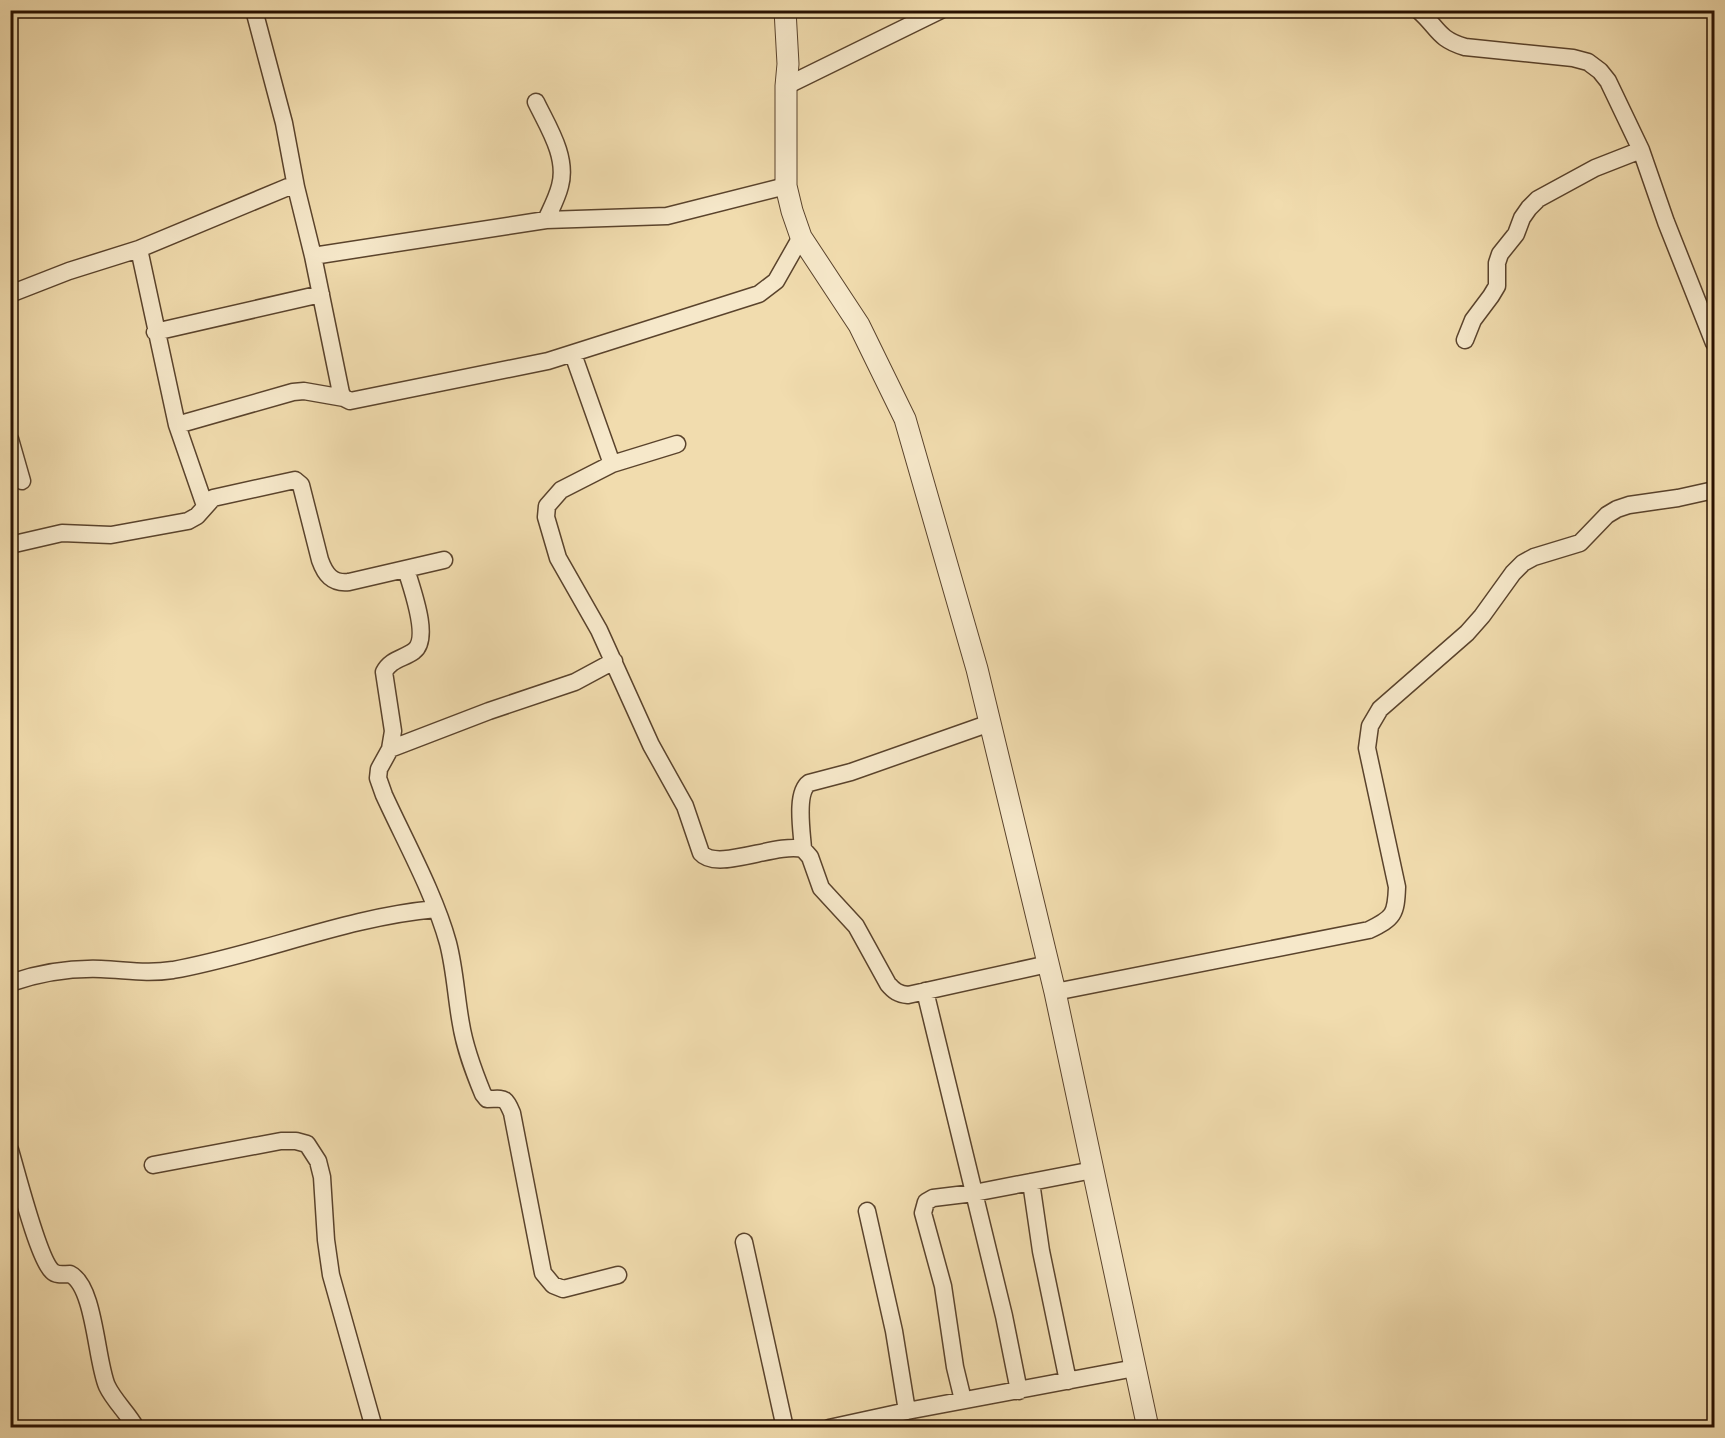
<svg xmlns="http://www.w3.org/2000/svg" width="1725" height="1438" font-family="'EB Garamond',serif">
  <rect width="100%" height="100%" fill="#f1dcae"/>
  <filter id="stains"><feTurbulence type="fractalNoise" baseFrequency=".00333" numOctaves="4"/><feColorMatrix values="0 0 0 0 .2 0 0 0 0 .09 0 0 0 0 .02 0 0 0 .5 -.17"/></filter>
  <radialGradient id="worn" r=".72"><stop offset=".6" stop-color="#630" stop-opacity="0"/><stop offset="1" stop-color="#630" stop-opacity=".3"/></radialGradient>
  <g fill="none" stroke-linecap="round" stroke-linejoin="round">
    <!-- minor casing -->
    <g stroke="#5a432c" stroke-width="19">
      <path id="minor" d="M254,10L284,123L296,187
        M1418,10C1438,27 1437,39 1465,47L1573,58L1588,62L1600,71L1608,81L1641,150L1666,222L1714,343
        M786,86L941,10
        M536,102C548,127 568,157 560,186C557,198 551,209 546,220
        M139,249L177,425L205,506
        M313,256L546,220L667,216L786,186
        M10,294L69,271L139,249L288,187H296L313,256L341,393L344,398L350,401L548,361L759,294L776,281L801,237
        M155,332L321,294
        M1465,340L1473,320L1491,296L1497,286V263L1500,254L1516,234L1522,218L1529,208L1538,199L1595,168L1641,150
        M573,354L612,464
        M177,425L293,392L304,391L344,398
        M10,439L22,481
        M677,444L612,464L561,490L547,506L546,517L558,558L599,630L651,745L685,806L701,853C717,872 777,842 803,849L810,857L821,888L856,926L888,984C894,991 898,994 908,995L1048,964
        M10,545L62,533L111,535L188,521L197,516L213,498L295,480L301,485L320,560C325,574 332,584 349,582L444,560
        M406,569C411,587 431,638 414,651C403,659 391,659 384,672L393,731L390,749L379,769L378,778L384,795C405,841 435,895 448,943C455,970 456,997 461,1024C465,1049 474,1072 483,1094L487,1099C504,1099 505,1096 512,1113L543,1273L553,1285L563,1289L618,1275
        M390,749L489,711L575,682L614,661
        M803,849C802,832 795,793 809,783L851,772L990,723
        M10,983C39,973 70,968 101,969C127,970 146,974 173,970C262,954 346,917 436,909
        M925,991L1004,1316L1019,1391
        M1055,992L1369,930C1394,918 1396,914 1397,887L1367,748L1370,726L1380,709L1467,633L1482,616L1513,573L1523,563L1534,557L1580,543L1607,515L1617,509L1629,505L1678,498L1714,490
        M10,1150C17,1173 38,1258 52,1271C57,1276 64,1274 70,1274C95,1286 96,1361 107,1386C114,1401 128,1413 136,1428
        M153,1165L281,1141H296L307,1144L318,1161L322,1177L326,1240L331,1275L374,1428
        M1031,1182L1041,1251L1068,1381
        M867,1211L894,1331L907,1411
        M744,1242L785,1428
        M963,1400L955,1367L943,1286L923,1213L926,1202L933,1198L974,1193L1093,1170
        M829,1428L907,1411L1135,1368"/>
    </g>
    <!-- tertiary casing -->
    <g stroke="#5a432c" stroke-width="23">
      <path id="tertiary" d="M785,10L788,64L786,86V186L792,211L801,237L859,325L905,419L977,669L1055,992L1148,1428"/>
    </g>
    <!-- minor -->
    <use href="#minor" stroke="#f6e8ca" stroke-width="16"/>
    <!-- tertiary -->
    <use href="#tertiary" stroke="#f6e8ca" stroke-width="21"/>
  </g>
  <!-- margin -->
  <rect width="1725" height="1438" fill="none" stroke="#f1dcae" stroke-width="36"/>
  <rect x="12" y="12" width="1701" height="1414" fill="none" stroke="#281000" stroke-width="3"/>
  <rect x="18" y="18" width="1689" height="1402" fill="none" stroke="#281000" stroke-width="1.5"/>
  <rect width="100%" height="100%" filter="url(#stains)"/>
  <rect width="100%" height="100%" fill="url(#worn)"/>
</svg>
